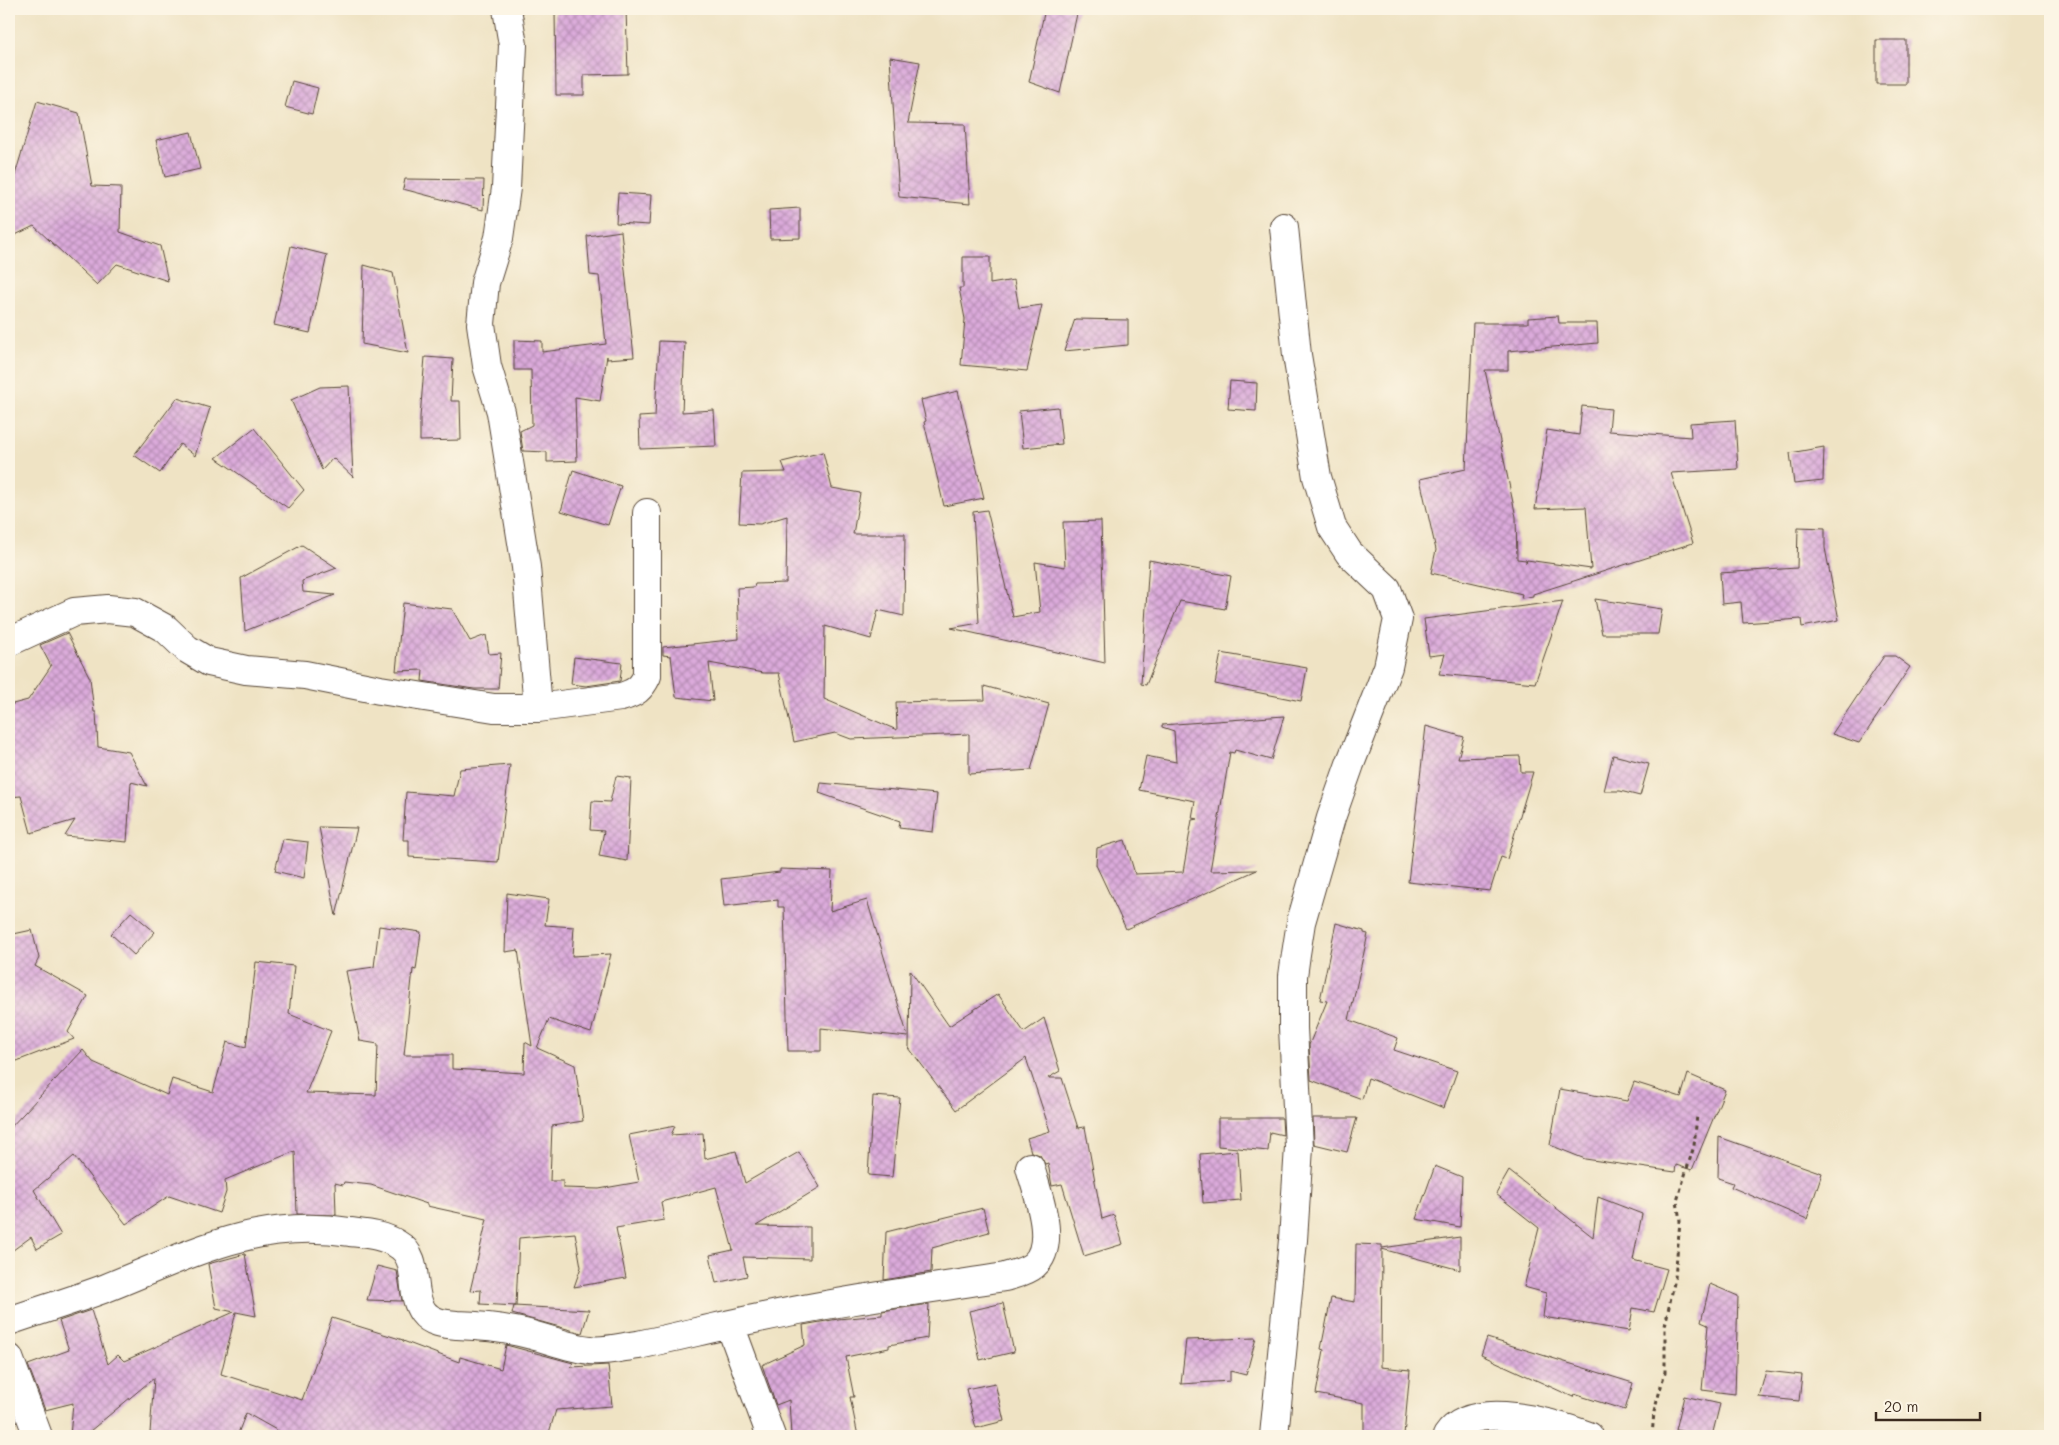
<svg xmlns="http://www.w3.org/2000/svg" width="2059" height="1445" font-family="Mali,sans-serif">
  <defs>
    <pattern id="building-cross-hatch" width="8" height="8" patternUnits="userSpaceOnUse" patternTransform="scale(1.25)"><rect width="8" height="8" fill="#dbaadb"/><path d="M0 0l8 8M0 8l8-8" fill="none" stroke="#b38bb1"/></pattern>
  </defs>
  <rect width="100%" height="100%" fill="#fcf5e5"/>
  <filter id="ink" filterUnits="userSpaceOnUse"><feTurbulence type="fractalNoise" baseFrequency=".02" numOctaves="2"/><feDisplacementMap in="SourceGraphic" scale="10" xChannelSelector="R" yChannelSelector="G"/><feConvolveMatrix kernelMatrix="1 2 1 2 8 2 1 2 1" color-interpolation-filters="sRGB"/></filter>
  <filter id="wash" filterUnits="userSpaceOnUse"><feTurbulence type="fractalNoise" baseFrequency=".0096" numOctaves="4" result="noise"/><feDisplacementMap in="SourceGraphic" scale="20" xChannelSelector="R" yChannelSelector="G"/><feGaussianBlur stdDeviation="1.12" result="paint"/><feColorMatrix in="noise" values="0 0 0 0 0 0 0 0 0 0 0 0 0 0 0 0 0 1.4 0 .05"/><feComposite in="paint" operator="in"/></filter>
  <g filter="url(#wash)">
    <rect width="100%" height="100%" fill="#efe3c4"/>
    <g id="blocks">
      <!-- building -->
      <path fill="url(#building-cross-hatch)" d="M555,9H626L628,74L584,75V95H556Z
        M1045,9H1078L1060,93L1029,82Z
        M1876,40H1906V84H1876Z
        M890,57L920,62L908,123L965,124L970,204L899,197Z
        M292,81L318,88L312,114L285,107Z
        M37,101L79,113L92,186L121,187L120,232L160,246L168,281L117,264L97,285L34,226L9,238V195Z
        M191,132L200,169L165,177L156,140Z
        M405,179L484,180L483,210L403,189Z
        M618,193L651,195L649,225L616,223Z
        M800,208V238L770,239L769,210Z
        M621,231L634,357L607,359V356L600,401L575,397L577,461L547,462V452L523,451L520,431L532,425L531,370H514V340L542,341V352L606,344L599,276L590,275L587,236Z
        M291,246L327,255L310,333L274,325Z
        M963,257H990V284L1014,280L1019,308L1042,305L1027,371L961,365L965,319L959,288H963Z
        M364,265L393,273L408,353L362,344Z
        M1558,316L1559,323H1597L1598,343L1508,351V370H1485L1516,517L1517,559L1526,560V563L1527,560L1591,569L1586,507L1535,509L1547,430L1579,435L1582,406L1611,409L1609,431L1691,437L1690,423L1735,420L1738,469L1671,473L1693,543L1533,594V596L1521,598L1522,594L1431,573L1436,550L1420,479L1466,469L1473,323H1528V318Z
        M1075,319L1128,320V345L1064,351Z
        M659,341L685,342L682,412L714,410L716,446L640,449L639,417L655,416Z
        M425,357L453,359L451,401H460L461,440L420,441V417Z
        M1230,381L1257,383L1256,411L1228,409Z
        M349,386L353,477L333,458L322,470L291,400L320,387Z
        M958,391L984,498L944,506L924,422L926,421L921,400Z
        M177,398L210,408L195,456L180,444L160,473L134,455Z
        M1058,407L1062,444L1023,448L1019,411Z
        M254,428L304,490L288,508L216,458Z
        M1824,447L1823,481L1794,484L1790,453Z
        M823,452L832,488L860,493L853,534H905L904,616L878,610L871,639L825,626L824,699L897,730L896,702L985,700L984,686L1049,704L1031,770L969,774V734L851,739L835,733L794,742L779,673H763L709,663L713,701L676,697L671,656L663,655V647L739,639L737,588L754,587L755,584L786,583L787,516L760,524L739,523L742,473L786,472L782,462Z
        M573,470L621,486L608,525L561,511Z
        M987,510L1013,617L1040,612L1035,562L1065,567L1063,522L1101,521L1105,663L951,628L979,623L973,512Z
        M1798,527L1825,528V548L1839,620L1802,627L1801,619L1743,623L1741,602L1722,604L1720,573L1797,568Z
        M302,545L337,568L302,581L303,592L335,595L245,631L241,578Z
        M1149,560L1231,576L1225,609L1180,601L1146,685L1141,684Z
        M1595,599L1662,609L1658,634H1602Z
        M1563,601L1535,683L1439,674L1445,654L1429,656L1424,619Z
        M403,603L452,609L470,641L486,635L489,654L501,653L498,689H474L422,681L423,670L396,671Z
        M67,633L90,678L94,712H96L98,747L129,752L147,786L131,782L127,842L65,836L75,820L31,833L21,796L9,797V705L28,700L51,666L40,645Z
        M1221,653L1307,668L1301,701L1215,684Z
        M1884,656H1895L1910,667L1859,743L1832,734Z
        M574,657L622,663L620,681L586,686L571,684Z
        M1284,716L1271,760L1235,750L1234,753L1230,752L1210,871L1257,870L1126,929L1096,865L1097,848L1125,840L1135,874L1183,872L1192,820L1198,819L1192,818L1195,801L1139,790L1146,756L1176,762L1174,731L1162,727V725Z
        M1426,726L1464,737L1458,758L1520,756L1521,772H1533L1507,859L1501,857L1490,891L1408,882Z
        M1613,755L1649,764L1640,796L1620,791H1604Z
        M510,765L498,862L409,857V840H403L406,792L454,796L460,769Z
        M616,776L631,778L627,861L599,856L604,831L590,830L592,801L610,802Z
        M821,783L937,794L933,832L899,828L900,821L819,793Z
        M319,827L357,828L336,916Z
        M283,839L308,842L304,878L275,871Z
        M780,869L832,871L830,911L867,900L908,1037L821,1028V1051H788L784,907H778V900L724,906L721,879L780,872Z
        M507,893L549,899L545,925L574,927L572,956L611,954L591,1033L549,1019L537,1048L575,1065L583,1121L552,1126L550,1181H563V1188L599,1189L639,1182L629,1135L675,1126L671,1135L703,1133L705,1159L736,1151L745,1183L799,1152L820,1187L756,1226L810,1227V1259L743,1257L747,1276L716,1283L710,1255L733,1250L716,1187L661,1202L664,1220L616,1228L626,1278L574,1287L581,1267L575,1233L519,1238L516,1306L480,1304L481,1290L470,1291L487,1219L427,1206V1204L371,1185L344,1182L343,1185L335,1183L336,1215L297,1214L295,1151L225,1180L226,1192L219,1213L169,1196L126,1224L74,1156L34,1190L61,1235L37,1249L31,1237L9,1253V1129L83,1050L93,1062L167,1095L172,1079L213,1092L227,1042L246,1047L256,962L294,966L289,1014L331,1031L306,1093L376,1095L378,1044L360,1041L346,971L374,967L379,926L421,932L416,970L413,969L404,1055H452V1069L524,1073L525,1042L532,1046L518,950L505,952Z
        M131,912L155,932L134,955L111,934Z
        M1336,923L1364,931V933L1368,934L1349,1020L1398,1038L1394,1050L1457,1071L1444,1108L1368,1078L1362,1099L1311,1080L1309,1045L1327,1001L1320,1000Z
        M32,930L39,958L35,966L88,996L68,1032L74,1039L9,1064V935Z
        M910,970L949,1026L998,994L1024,1032L1044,1018L1060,1071L1048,1078H1062L1078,1128L1085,1127L1102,1219L1114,1215L1123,1244L1084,1256L1062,1184L1052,1186L1048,1163L1045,1164L1040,1155L1031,1152L1027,1138L1050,1131L1026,1058L956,1110L909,1048Z
        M1688,1074L1725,1090L1692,1170L1676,1165L1675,1172L1585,1159L1550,1145L1560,1089L1627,1101L1634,1082L1681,1097Z
        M873,1096L900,1098L892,1177L868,1175Z
        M1218,1118H1282L1283,1135L1270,1132L1268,1151L1218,1146Z
        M1313,1118H1357L1347,1152L1314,1144Z
        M1719,1137L1822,1173L1807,1219L1731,1187L1733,1183L1718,1178Z
        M1238,1151L1241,1200L1203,1203L1200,1154Z
        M1435,1166L1462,1177L1460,1227L1416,1219Z
        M1509,1171L1593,1237L1598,1197L1642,1214L1633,1260L1667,1269L1654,1312L1633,1308L1629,1331L1543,1317L1546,1293L1524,1287L1539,1228L1496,1194Z
        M983,1208L989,1232L932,1248L931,1272L884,1280L886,1232Z
        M1460,1237V1270L1382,1249L1381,1367L1410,1370L1404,1436H1364V1403L1316,1394L1324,1350L1321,1349L1331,1298L1355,1302L1356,1244L1382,1245V1248Z
        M245,1254L256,1316L236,1312L221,1374L302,1400L332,1318L403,1340V1341L459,1362L460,1357L501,1369L506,1345L573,1363L571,1367L608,1365L612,1406L556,1410L548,1436H287L246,1413L237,1436H187L150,1433L154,1378L84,1436H70L73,1403L45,1410L28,1365L69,1350L59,1321L91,1310L108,1364L118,1355L124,1361L234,1312L216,1308L208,1264Z
        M377,1266L397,1271L402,1301L367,1300Z
        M1710,1284L1738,1296L1735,1394L1702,1390L1708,1325L1701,1322Z
        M1003,1303L1014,1352L980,1360L969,1311Z
        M929,1304L927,1338L889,1345V1348L846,1357L854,1397H850L858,1436H791L789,1400L776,1405L762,1365L805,1345L803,1325L838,1319L882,1315V1311Z
        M514,1306L589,1310L582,1333L512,1314Z
        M1256,1338L1246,1375L1230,1371V1381L1181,1384L1186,1340Z
        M1487,1338L1633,1383L1625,1410L1574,1394L1573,1397L1481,1355Z
        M1766,1371L1802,1375L1799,1401L1759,1397Z
        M995,1383L1004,1421L976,1428L966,1389Z
        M1684,1396L1720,1404L1712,1436H1704L1676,1430Z"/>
    </g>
  </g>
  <g filter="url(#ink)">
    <use href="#blocks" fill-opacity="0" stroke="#564637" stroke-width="1"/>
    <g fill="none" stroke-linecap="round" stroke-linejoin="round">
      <!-- street casing -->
      <g stroke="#564637" stroke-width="30">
        <path id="street" d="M507,9L513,45L506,188L499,238L485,283L481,324L487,366L501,412L526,567L538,708
          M9,642L74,612L108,609L135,612L166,629L187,649L209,662L246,670L305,675L380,690L494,708H538L621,697C635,693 641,689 647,676V513
          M9,1321C41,1310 74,1300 106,1288C189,1255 257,1217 350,1232C366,1234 383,1235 397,1244C422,1258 408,1292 423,1312C431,1323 445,1324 457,1325C483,1326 508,1328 532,1335C551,1340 570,1348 590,1350C605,1352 622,1347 638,1345C677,1337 715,1327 754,1319C837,1301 921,1290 1005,1277C1014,1274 1026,1272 1034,1265C1058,1244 1037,1193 1030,1167
          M730,1325L771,1436
          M9,1358L38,1436
          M1274,1436L1293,1240L1299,1147L1293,1028V976L1296,954L1301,922L1331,818L1350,764L1388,667L1398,619L1387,589L1349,553L1332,527L1317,477L1297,355L1284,227
          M1447,1436C1472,1398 1554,1423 1589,1436"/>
      </g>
      <!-- path -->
      <path stroke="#564637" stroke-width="3" stroke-dasharray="4 4" stroke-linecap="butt" d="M1652,1436L1654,1412L1665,1372V1326L1675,1278L1680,1221L1677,1201L1694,1146L1697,1115"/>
      <!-- street -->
      <use href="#street" stroke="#fff" stroke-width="28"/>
    </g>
  </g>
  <!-- margin -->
  <rect width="2059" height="1445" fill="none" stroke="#fcf5e5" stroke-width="30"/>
  <!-- scale -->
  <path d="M1876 1412v8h104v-8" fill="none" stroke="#3b2a1e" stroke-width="2.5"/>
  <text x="1884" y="1412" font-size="15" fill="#3b2a1e" stroke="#fcf5e5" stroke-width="4" paint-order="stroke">20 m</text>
</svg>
